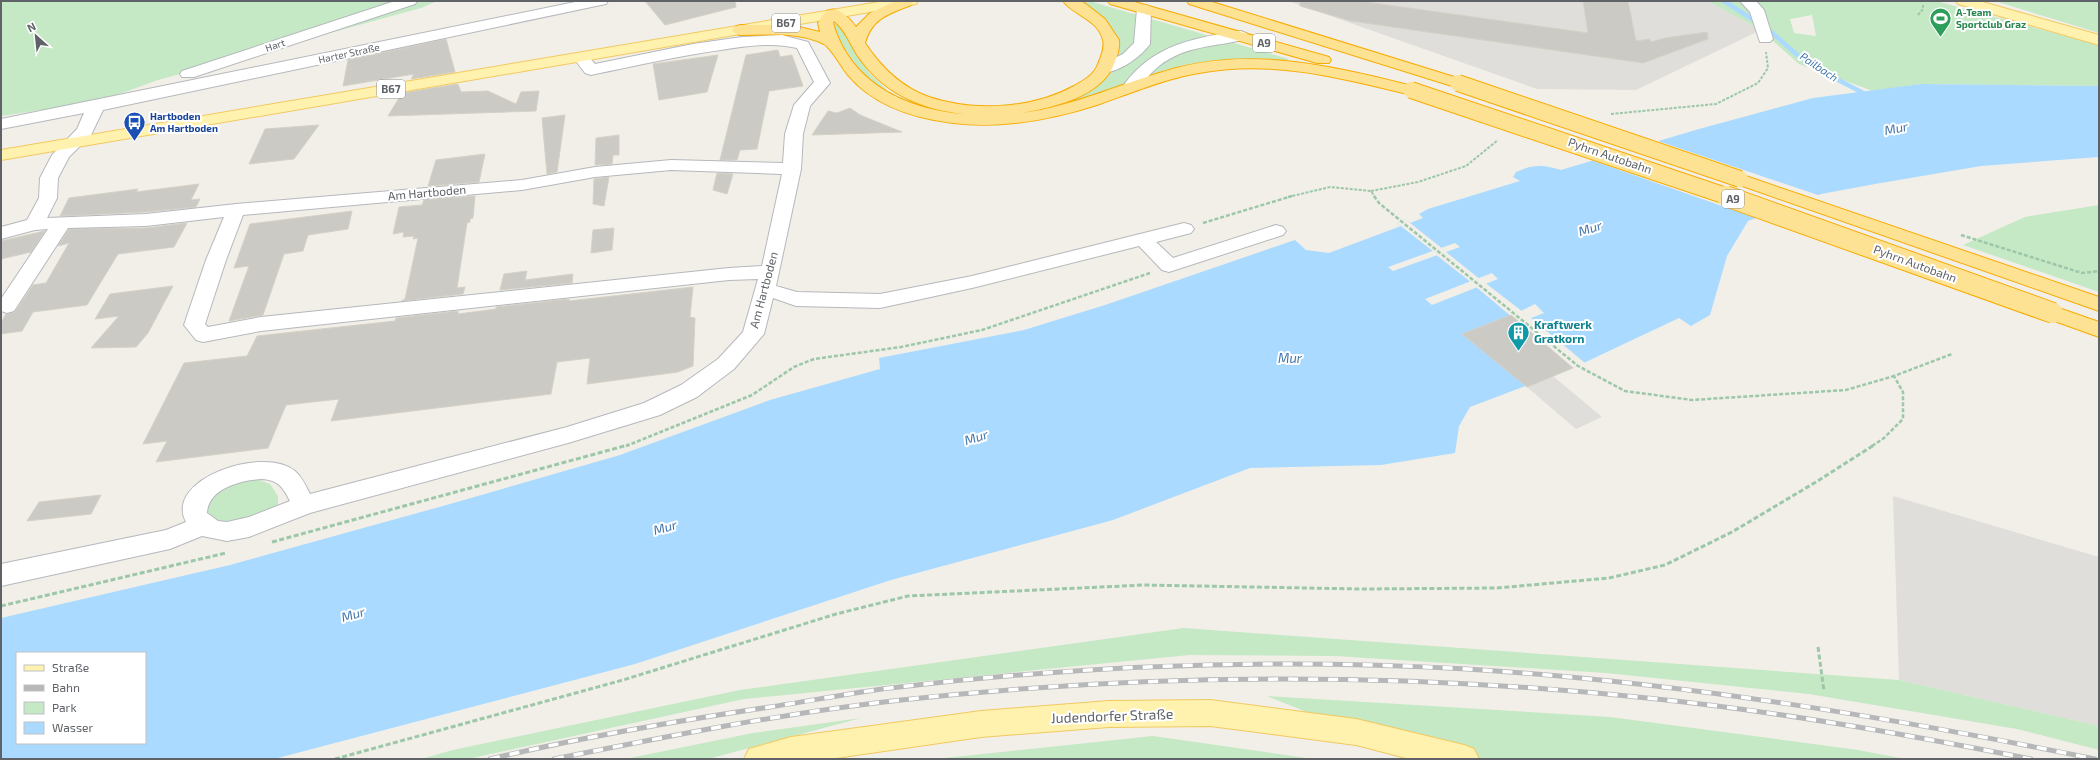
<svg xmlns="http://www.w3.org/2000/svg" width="2100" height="760" font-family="'Exo 2',sans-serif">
	<rect width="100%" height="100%" fill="#f1efe8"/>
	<g fill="#e0deda">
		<path d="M1288 1H1707L1761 30 1636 90 1537 89Z"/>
		<path d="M1553 376 1602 417 1576 429 1527 387Z"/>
		<path d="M1893 496 2099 557V726L1899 680Z"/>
	</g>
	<g fill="#c5e8c5" fill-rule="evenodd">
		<path d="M1 1H437L421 8 158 80 100 101 1 116Z"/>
		<path d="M1079 1H1089L1289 59 1285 61C1258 59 1229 58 1201 62 1146 70 1096 99 1042 110 988 122 922 119 876 86 857 71 843 46 832 25L836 23 840 26 869 73 888 91 904 99 942 110 1005 113 1095 86C1140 50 1115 26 1079 1Z"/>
		<path d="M1707 1H1737L1745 5 1759 1H1936L2099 45V86L1921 84 1873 91 1799 64 1761 30ZM1812 15 1816 36 1794 33 1790 19Z"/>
		<path d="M1995 1H2099V33Z"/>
		<path d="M2099 205V292L1963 245 2025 217Z"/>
		<path d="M256 479 270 484 278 496V504L270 513 228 523 210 518 206 506 209 498 228 483Z"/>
		<path d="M1184 628 1899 680 2099 726V750L2017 729 1809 694 1606 673 1335 656 1189 655 744 699 468 759H421L453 750 740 690Z"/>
		<path d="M1267 696 1610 717 1858 750 1905 759H1466L1356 732Z"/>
		<path d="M861 718 708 759H625L753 733Z"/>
		<path d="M1153 736 1313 759H935Z"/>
	</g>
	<path fill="#aadaff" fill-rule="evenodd" d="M1921 84 2099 86V157L1981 166 1875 184 1821 194 1748 221 1727 256 1710 315 1691 326 1679 318 1573 368 1470 407 1459 426 1455 453 1381 465 1250 468 1113 520 891 580 635 664 274 759H1V618L230 565 450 504 620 455 770 400 880 369 879 358 1024 330 1105 305 1295 240 1306 250 1329 253 1401 226 1397 223 1406 219 1410 223 1423 218 1419 214 1428 209 1520 181 1513 177 1516 172C1534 164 1542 165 1561 170L1699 129 1813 98ZM1455 243 1460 247 1393 271 1388 267ZM1492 273 1498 279 1432 305 1425 299ZM1535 304 1544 313 1531 318 1521 311ZM17 653H145V743H17Z"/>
	<g fill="#f1efe8">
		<path d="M1658 141 1821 196 1759 219 1591 160Z"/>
		<path d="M1406 219 1410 223 1443 249 1434 252 1397 223Z"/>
		<path d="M1444 250 1446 252 1481 280 1472 283 1435 254Z"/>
		<path d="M1484 282 1531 318 1585 363 1573 368 1475 286Z"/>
	</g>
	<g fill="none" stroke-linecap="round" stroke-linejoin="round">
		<path stroke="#aadaff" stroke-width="4.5" d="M1724 1 1769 30 1796 54 1821 71 1867 95"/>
	</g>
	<g fill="#cccac5" stroke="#d6d1c6">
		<path d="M645 1H735L736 7 665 25Z"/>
		<path d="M1300 1H1359L1588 33 1583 1H1628L1636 41 1650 39 1651 42 1665 38 1707 32 1708 39 1643 63 1351 21 1300 6Z"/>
		<path d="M446 39 455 72 411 79 414 74 343 86 348 60Z"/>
		<path d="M778 50 780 57 792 55 803 86 769 91 757 149 740 150 737 160H720L746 55Z"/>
		<path d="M718 55 707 92 659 100 653 64Z"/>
		<path d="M458 84 461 92 488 91 516 104 521 92 539 91 536 111 388 116 402 93Z"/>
		<path d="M850 108 860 115 902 132 812 135 828 111 837 113Z"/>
		<path d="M565 115 557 172 547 174 542 118Z"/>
		<path d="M319 125 294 159 249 164 265 129Z"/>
		<path d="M619 135V155H613L612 164 595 165 596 138Z"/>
		<path d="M485 154 479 182 428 186 436 160Z"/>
		<path d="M717 173 733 174 727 194 713 190Z"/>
		<path d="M609 177 604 206 593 204 594 179Z"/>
		<path d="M199 184 191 200 200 199 196 207 146 212 60 216 69 198 138 189 136 192Z"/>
		<path d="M475 196 473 218 470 219V222L467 223 457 288 465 287 463 294 401 301 405 299 418 238 413 239 414 236 403 237 404 232 393 234 399 207 422 205 424 200Z"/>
		<path d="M352 211 348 229 308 235 303 251 284 254 263 315 229 321 249 266 234 268 250 224Z"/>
		<path d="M187 223 174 247 118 254 87 305 33 312 22 331 1 334V323L6 314 15 312 33 285 46 283 69 243 58 246 69 229 146 228Z"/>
		<path d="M614 228 612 250 591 253 593 230Z"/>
		<path d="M45 231 31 252 1 259V241Z"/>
		<path d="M527 271 525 280 573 274 572 283 500 290 504 274Z"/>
		<path d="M173 286 148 333 136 347 91 348 119 316 95 319 110 294Z"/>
		<path d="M693 287 690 317 695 318 693 366 678 372 587 384 590 358 557 362 551 394 331 421 339 399 286 405 268 448 156 462 167 441 143 444 184 363 247 356 257 336 395 321 396 318 458 311V314L496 309V307L569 299V301Z"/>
		<path d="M1511 315 1573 368 1527 387 1462 334Z"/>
		<path d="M101 495 91 514 27 521 39 502Z"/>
	</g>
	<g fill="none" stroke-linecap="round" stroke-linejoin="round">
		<defs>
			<g id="minor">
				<path d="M395 1H417L415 4 194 77H182L180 74 182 71Z"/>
				<path d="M580 1H608L606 4 601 5 103 110 91 135 69 157 58 178 57 198 47 218 146 214 236 204 522 180 595 167 671 160 783 163 785 134 794 105 814 82 797 48C772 42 746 46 721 50 677 56 634 66 591 75L585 73 573 57 575 54C586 51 589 57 595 64L693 44 742 37 782 35 808 42 830 83 810 106 803 134 801 169 776 286 797 292 880 294 972 276 1184 223 1191 225 1194 229 1191 233 1156 242 1173 258 1276 225 1283 227 1286 231 1283 235 1169 272 1162 270 1139 246 972 288 880 308 796 306 773 298 764 334 734 369 697 397 660 415 568 443 310 513 249 537 227 541 202 536 170 549 1 586V564L166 530 186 522C163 479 264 445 295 471 302 477 306 486 310 494L567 427 644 403 681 385 718 359 743 332 758 279 729 280 261 331 203 342 196 340 184 325 206 260 224 217 146 226 68 228 14 311 7 313 1 311V299L48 229 35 230 1 239V227L27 220 39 198 40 178 52 155 77 129 84 113 1 129V119ZM671 170 782 174 762 266 729 268 261 317 208 327 205 324 226 260 243 215 522 190 595 177ZM262 479C278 480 283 487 290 501L249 517 227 522 218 521 207 513C208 488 242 480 262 479Z"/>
				<path d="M1740 1H1756L1764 10 1773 39 1770 42H1760L1750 12Z"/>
				<path d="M1144 5 1149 6 1151 9 1150 44C1141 57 1115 76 1098 72L1096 69 1098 66 1123 54 1134 43 1137 9 1139 6Z"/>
				<path d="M1241 31 1246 33 1249 36 1246 39C1216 47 1185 45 1159 66 1151 72 1145 81 1138 88H1126L1124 85C1152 45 1196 37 1241 31Z"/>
			</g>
			<g id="major">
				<path d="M885 1H918L916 4 911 5 1 160V150Z"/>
				<path d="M1956 1H1979L2099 35V45L1958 4Z"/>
				<path d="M1210 700 1356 719 1464 745 1474 749 1479 759H1410L1356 745 1210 726 1109 727 981 737 829 759H744L749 749 791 737 981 711 1109 701Z"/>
			</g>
			<g id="highway">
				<path d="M896 1 913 2 911 5C889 14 872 18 865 43 881 67 901 87 929 97 974 112 1032 109 1074 86 1084 80 1094 75 1098 64 1101 57 1105 48 1103 40 1098 19 1073 15 1063 1H1081L1087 5 1105 19 1119 40C1120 49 1117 56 1114 64 1101 97 1054 107 1022 113 1075 106 1124 82 1176 68 1257 47 1337 67 1417 87L1419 90 1417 93 1411 95C1342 78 1271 59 1199 73 1164 79 1131 93 1097 105 1050 120 1002 129 953 123 913 118 874 106 848 75 842 68 831 48 824 44 798 31 768 35 740 35L735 33 732 30 735 27 740 25H791L820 32 818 23C820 19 824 13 827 11 838 5 851 20 856 27L870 13ZM834 21C846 30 851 47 860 59 887 97 927 111 972 115 911 111 852 87 833 23Z"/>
				<path d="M1108 1H1131L1329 57 1331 60 1329 63H1317L1110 4Z"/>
				<path d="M1187 1H1209L1464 80 1466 83 1464 86H1452L1189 4Z"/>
				<path d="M1740 174 2099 297V311L1734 183 1731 179 1734 175Z"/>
				<path d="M2053 306 2099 322V337L2046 318 2043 313 2046 308Z"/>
			</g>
		</defs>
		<use href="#minor" stroke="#b5b8bc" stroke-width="2"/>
		<use href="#major" stroke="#f2c960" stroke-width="2"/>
		<use href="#highway" stroke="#f9ab00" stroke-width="2"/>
		<g stroke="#9cc7a9" stroke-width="2" stroke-dasharray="3 1.5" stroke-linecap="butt">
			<path d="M2097 1H2099"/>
			<path d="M1918 15 1923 9V5"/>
			<path d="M1611 114 1716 104 1758 83 1768 68 1766 52"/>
			<path d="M1371 191 1418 182 1466 166 1498 140"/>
			<path d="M1288 197 1330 187 1371 191 1375 197"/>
		</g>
		<g stroke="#9cc7a9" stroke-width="2.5" stroke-dasharray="4 2" stroke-linecap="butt">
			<path d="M1374 196 1379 203 1578 366 1625 391 1692 400 1846 390 1894 376"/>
			<path d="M1203 223 1292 196"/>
			<path d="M1961 235 2082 273 2099 271"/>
			<path d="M626 446 752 395 794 367 814 359 901 347 982 330 1150 273"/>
			<path d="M1872 446 1884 438 1903 419V392L1894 376 1952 354"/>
		</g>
		<g stroke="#9cc7a9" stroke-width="3" stroke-dasharray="5 2.5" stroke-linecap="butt">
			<path d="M272 542 628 445"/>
			<path d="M1 606 226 553"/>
			<path d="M1818 647 1824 691"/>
			<path d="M335 759 623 680 836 614 908 596 1144 585 1361 589 1497 588 1609 578 1665 565 1732 532 1816 482 1874 445"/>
		</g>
		<use href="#minor" fill="#fff" fill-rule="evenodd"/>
		<use href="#major" fill="#fff2af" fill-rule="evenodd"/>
		<use href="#highway" fill="#fde293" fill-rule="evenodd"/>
		<defs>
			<g id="rail">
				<path d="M490 759C583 737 676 721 770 707 810 701 850 693 890 688 1082 665 1275 658 1467 669 1679 682 1888 717 2095 759"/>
				<path d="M554 759C669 736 784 713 901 700 1148 673 1399 672 1647 698 1776 711 1904 734 2031 759"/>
			</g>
		</defs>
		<use href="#rail" stroke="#b6b7b8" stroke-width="5"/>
		<use href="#rail" stroke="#fff" stroke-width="3.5" stroke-dasharray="10" stroke-linecap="butt"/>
		<defs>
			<g id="highway-bridge-far1">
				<path d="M1458 83 1740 179"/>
				<path d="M1411 90 1729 197"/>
			</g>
			<path id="highway-bridge" d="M1726 196 2053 313"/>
		</defs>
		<use href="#highway-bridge-far1" stroke="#f9ab00" stroke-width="18" stroke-linecap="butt"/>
		<use href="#highway-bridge" stroke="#f9ab00" stroke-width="22" stroke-linecap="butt"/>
		<use href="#highway-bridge-far1" stroke="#fde293" stroke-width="16"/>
		<use href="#highway-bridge" stroke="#fde293" stroke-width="20"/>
	</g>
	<defs>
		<symbol id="stadium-pin" viewBox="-11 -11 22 30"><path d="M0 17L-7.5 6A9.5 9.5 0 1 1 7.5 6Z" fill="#2e9e5b" stroke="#fff"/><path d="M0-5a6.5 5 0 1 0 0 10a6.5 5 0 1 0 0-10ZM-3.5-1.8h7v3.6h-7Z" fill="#fff"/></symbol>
		<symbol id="bus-pin" viewBox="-11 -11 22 30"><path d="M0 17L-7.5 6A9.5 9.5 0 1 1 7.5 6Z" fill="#1a4fb4" stroke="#fff"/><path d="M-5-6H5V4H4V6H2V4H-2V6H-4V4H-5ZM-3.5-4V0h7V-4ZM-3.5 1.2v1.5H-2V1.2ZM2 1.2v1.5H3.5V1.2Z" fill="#fff"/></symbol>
		<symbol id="building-pin" viewBox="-11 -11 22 30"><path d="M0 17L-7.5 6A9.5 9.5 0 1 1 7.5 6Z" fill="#0f9aa8" stroke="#fff"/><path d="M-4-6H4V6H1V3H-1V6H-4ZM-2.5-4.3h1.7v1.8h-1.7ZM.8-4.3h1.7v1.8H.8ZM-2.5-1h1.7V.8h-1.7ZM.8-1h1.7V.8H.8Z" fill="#fff"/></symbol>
	</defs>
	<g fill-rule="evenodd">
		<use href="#stadium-pin" x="1928" y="6" width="25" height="34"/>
		<use href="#bus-pin" x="122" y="110" width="25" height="34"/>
		<use href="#building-pin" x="1506" y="320" width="25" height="34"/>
	</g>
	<g text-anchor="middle" stroke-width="4" stroke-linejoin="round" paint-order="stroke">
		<g font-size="10" font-weight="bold" fill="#27864d" stroke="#fff" text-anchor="start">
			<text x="1956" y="16">A-Team<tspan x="1956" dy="12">Sportclub Graz</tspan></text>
		</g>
		<g font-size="10" fill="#5f6368" stroke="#fff">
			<text transform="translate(275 45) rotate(-19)" y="4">Hart</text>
			<text transform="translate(349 53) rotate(-12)" y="4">Harter Straße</text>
		</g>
		<g font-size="10" font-weight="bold" fill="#164399" stroke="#fff" text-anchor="start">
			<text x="150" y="120">Hartboden<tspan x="150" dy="12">Am Hartboden</tspan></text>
		</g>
		<g fill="#fff" stroke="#8f9295" stroke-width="1">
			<rect x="772" y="14" width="28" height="18" rx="3"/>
			<rect x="1253" y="34" width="22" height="18" rx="3"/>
			<rect x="377" y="80" width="28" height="18" rx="3"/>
			<rect x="1722" y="190" width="22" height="18" rx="3"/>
		</g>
		<g font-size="11" font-weight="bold" fill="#5f6368">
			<text x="786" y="27">B67</text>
			<text x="1264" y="47">A9</text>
			<text x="391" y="93">B67</text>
			<text x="1733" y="203">A9</text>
		</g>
		<g font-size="11" font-style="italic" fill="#4174aa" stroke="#fff">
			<text transform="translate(1819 67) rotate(34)" y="4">Pailbach</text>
		</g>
		<g font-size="12" fill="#5f6368" stroke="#fff">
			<text transform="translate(1610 156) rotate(19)" y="4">Pyhrn Autobahn</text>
			<text transform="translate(427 193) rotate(-5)" y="4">Am Hartboden</text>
			<text transform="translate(1915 264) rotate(20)" y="4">Pyhrn Autobahn</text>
			<text transform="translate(764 290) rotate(-75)" y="4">Am Hartboden</text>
		</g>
		<g font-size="12" font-weight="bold" fill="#0d838f" stroke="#fff" text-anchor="start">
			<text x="1534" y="329">Kraftwerk<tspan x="1534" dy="14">Gratkorn</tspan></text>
		</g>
		<g font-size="13" font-style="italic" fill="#4174aa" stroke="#fff">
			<text transform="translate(1896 128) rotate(-11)" y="5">Mur</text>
			<text transform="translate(1590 228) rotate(-17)" y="5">Mur</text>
			<text x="1290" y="363">Mur</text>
			<text transform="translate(976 437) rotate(-17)" y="5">Mur</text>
			<text transform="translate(665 527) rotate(-15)" y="5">Mur</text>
			<text transform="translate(353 614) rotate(-15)" y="5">Mur</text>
		</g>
		<g font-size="14" fill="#5f6368" stroke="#fff">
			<text transform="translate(1112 716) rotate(-2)" y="5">Judendorfer Straße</text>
		</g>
	</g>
	<rect width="2100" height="760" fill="none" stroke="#5f6368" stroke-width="4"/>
	<rect x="16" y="652" width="130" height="92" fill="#ffffff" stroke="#bfc1c3"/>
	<rect x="24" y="665" width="20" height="6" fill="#fff2af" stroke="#bfc1c3"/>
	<text x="52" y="672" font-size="12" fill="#5f6368">Straße</text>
	<rect x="24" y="685" width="20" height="6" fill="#b6b7b8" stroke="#bfc1c3"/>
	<text x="52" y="692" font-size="12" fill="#5f6368">Bahn</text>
	<rect x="24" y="702" width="20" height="12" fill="#c5e8c5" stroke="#bfc1c3"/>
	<text x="52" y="712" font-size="12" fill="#5f6368">Park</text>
	<rect x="24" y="722" width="20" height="12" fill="#aadaff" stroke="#bfc1c3"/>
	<text x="52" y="732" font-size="12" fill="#5f6368">Wasser</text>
	<g transform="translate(36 36) rotate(333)" stroke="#ffffff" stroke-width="3" paint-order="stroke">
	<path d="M0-3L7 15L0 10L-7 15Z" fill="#5f6368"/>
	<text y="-6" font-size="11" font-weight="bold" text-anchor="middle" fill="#5f6368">N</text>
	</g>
</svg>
